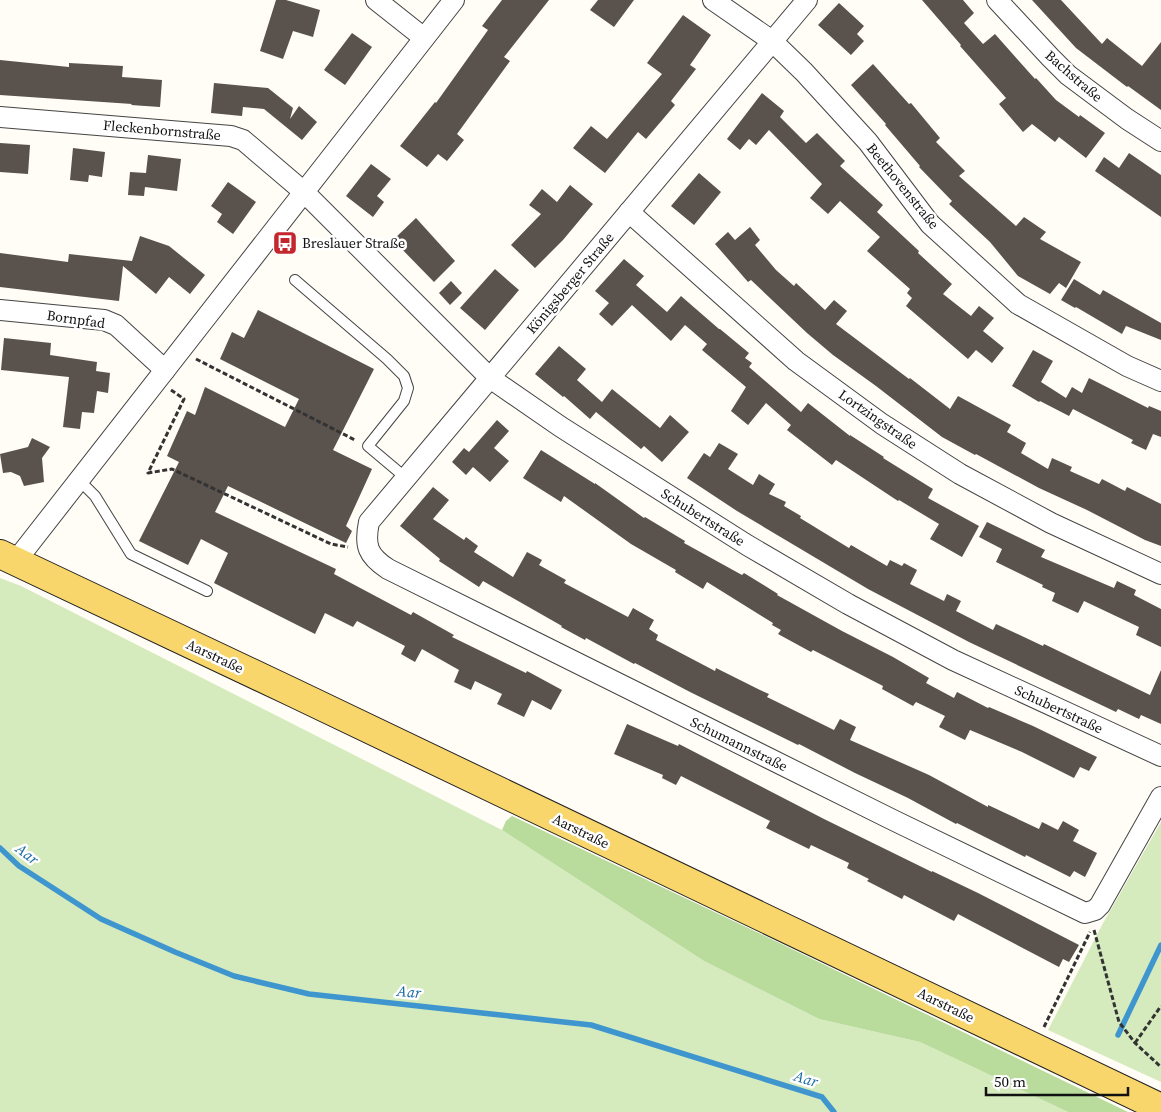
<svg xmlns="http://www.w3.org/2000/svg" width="1161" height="1112" font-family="'Source Serif 4',serif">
	<rect width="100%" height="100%" fill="#fffdf5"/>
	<g fill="#d5ebbd">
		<path d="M0 578 21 586 502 830 704 961 819 1019 920 1042 1068 1112H0Z"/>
		<path d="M1161 822V1082L1048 1030 1102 925Z"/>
	</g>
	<path fill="#b9dc9c" d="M512 816 765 936 1128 1112H1068L920 1042 819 1019 704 961 502 830 506 821Z"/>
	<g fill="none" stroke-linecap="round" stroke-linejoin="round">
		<g stroke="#3f96cf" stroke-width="5.5">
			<path d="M0 848 19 866 101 919 175 952 234 976 309 994 591 1025 822 1097 834 1112"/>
			<path d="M1118 1035 1161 945"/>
		</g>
	</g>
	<g fill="#5a524d">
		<path d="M276 0H286L320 10 313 37 293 31 283 59 260 51Z"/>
		<path d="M502 0H549L504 57 510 61 457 134 464 140 447 161 438 154 427 167 400 146 435 102 436 103 488 30 482 26Z"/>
		<path d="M598 0H634L614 27 590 10Z"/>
		<path d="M922 0H963L974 13 964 23 983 44 995 34 1035 79 1036 78 1056 100 1079 117 1080 115 1105 133 1086 158 1059 137 1055 142 1032 124 1023 132 999 104 1006 98 960 46 961 45Z"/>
		<path d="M1032 0H1061L1102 44 1107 38 1142 66 1161 42V110L1128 86 1127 87 1076 48Z"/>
		<path d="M839 3 864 26 857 34 864 41 851 55 818 25Z"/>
		<path d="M683 15 711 35 690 65 696 69 671 101 675 105 646 139 638 132 605 173 573 148 591 126 607 139 662 74 647 63Z"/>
		<path d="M352 33 372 47 345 85 324 70Z"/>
		<path d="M0 60 69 67V63L123 66 122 77 162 80 160 107 131 105 132 104 0 95Z"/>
		<path d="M873 64 909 104 911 103 940 138 936 142 965 171 959 176 1016 226 1024 217 1046 232 1040 239 1081 262 1066 288 1059 283 1050 294 1018 276 990 242 949 204 952 201 919 167 920 166 885 125 886 124 851 85Z"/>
		<path d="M214 83 268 88 293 108 290 119 299 106 317 122 302 140 264 109 243 107 242 116 211 113Z"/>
		<path d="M762 93 784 111 780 117 806 143 817 133 845 161 840 166 883 205 877 212 919 251 918 253 952 284 943 294 971 316 979 306 994 318 983 331 1004 348 992 363 976 350 968 359 906 306 912 298 907 293 910 289 867 251 880 237 840 201 828 214 810 198 822 184 769 130 756 145 749 139 740 150 727 139Z"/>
		<path d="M0 143 30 145 28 174 0 172Z"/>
		<path d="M73 148 105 152 102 177 89 175 88 182 70 180Z"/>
		<path d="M1129 153 1161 175V217L1095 171 1104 157 1119 168Z"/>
		<path d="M148 155 181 159 177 191 145 187 144 196 128 195 130 172 146 173Z"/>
		<path d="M371 164 391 179 377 196 384 202 373 217 346 196Z"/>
		<path d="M699 173 721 192 694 225 671 206Z"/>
		<path d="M228 182 256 202 233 234 217 222 222 214 211 206Z"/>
		<path d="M570 185 593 204 563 240 535 268 511 245 541 214 529 205 542 189 557 202Z"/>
		<path d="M416 218 455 261 434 282 393 240Z"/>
		<path d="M750 227 760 240 755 245 776 270 794 286 796 283 825 310 834 300 847 311 836 324 909 379 910 378 950 409 958 396 1011 425 1007 432 1026 443 1021 453 1048 469 1052 458 1072 467 1070 471 1099 484 1102 479 1125 491 1127 487 1161 504V546L1145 540 1087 510 1039 488 976 454 975 455 942 437 876 386 833 355 807 333 751 280 748 282 715 244 728 232 735 240Z"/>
		<path d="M140 236 169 246 205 275 190 294 169 277 156 294 123 266 119 301 0 287V253L68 262 69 254 132 261Z"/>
		<path d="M624 259 644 276 636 285 667 312 681 296 719 329H720L749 353 745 358 752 363 749 367 801 412 808 403 850 436V435L884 457 883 458 933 489 928 498 979 526 962 557 930 539 939 524 899 500 898 501 836 460 832 465 787 430 791 425 766 403 748 425 731 411 746 387 702 350 707 344 685 325 671 341 632 305 612 326 599 314 609 303 595 291Z"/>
		<path d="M495 269 519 290 485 330 460 308Z"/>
		<path d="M1074 279 1100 295 1103 290 1161 323V340L1126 326 1122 334 1076 307 1075 308 1061 300Z"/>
		<path d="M451 281 462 293 450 305 439 293Z"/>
		<path d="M258 310 374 369 333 450 372 469 346 526 352 531 346 543 228 486 215 512 336 569 334 574 411 615 413 612 454 635 452 637 526 673 527 671 562 690 551 710 532 700 524 717 497 704 502 694 475 681 471 690 454 682 459 670 422 649 415 662 401 654 405 646 357 621 353 627 325 613 315 634 214 583 228 553 201 539 188 565 139 541 179 462 167 456 187 411 195 415 205 387 285 427 299 399 220 359 232 332 244 338Z"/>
		<path d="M4 338 51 343 50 355 97 362 96 371 110 373 108 393 97 391 94 413 82 412 80 429 63 427 69 377 1 370Z"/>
		<path d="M559 346 586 369 577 380 602 402 612 389 660 428 670 415 689 432 662 462 644 446 641 449 596 412 590 419 564 396 563 397 535 374Z"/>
		<path d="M1033 350 1053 361 1041 382 1066 398 1072 387 1082 393 1089 378 1148 408 1149 406 1161 411V437L1153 434 1146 450 1131 443 1133 440 1073 409 1069 416 1040 401 1039 402 1012 386Z"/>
		<path d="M497 420 509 431 494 448 509 461 490 482 473 467 466 475 452 462 464 448 469 452Z"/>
		<path d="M32 438 50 447 42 458 44 482 24 486 20 476 11 472 3 473 0 454 28 447Z"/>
		<path d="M719 443 738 454 728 469 753 485 759 474 775 484 769 494 786 502 784 506 801 516 800 518 849 548 851 545 887 566 890 560 902 566 904 563 917 570 910 584 944 601 947 594 961 601 956 611 993 630 996 624 1043 646 1044 644 1150 695 1161 670V724L1141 715 1139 719 1118 709 1116 712 969 642 868 589 737 511 687 478 704 453 710 457Z"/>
		<path d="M541 450 595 484V483L644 518 645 517 685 541 684 543 742 575 744 573 778 594 777 595 842 631 893 657 929 678 926 683 954 698 957 692 988 708 989 707 1033 726 1097 757 1089 771 1080 767 1074 778 1022 752 970 730 965 740 939 727 945 716 916 702 913 706 882 689 883 686 813 650 811 652 778 634 781 630 772 625 773 623 707 582 703 589 675 572 676 570 631 544 564 496 561 502 523 478Z"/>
		<path d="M433 487 449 500 433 519 464 540 466 537 478 546 474 552 513 577 527 552 542 560 539 565 566 580 564 583 628 617 633 608 654 620 649 629 658 635 656 640 715 671 716 668 760 690 769 694 767 697 834 730 840 719 856 727 850 740 929 775 988 807V805L1039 829 1042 822 1058 830 1063 821 1079 830 1073 841 1097 853 1085 877 1074 871 1070 877 1026 855 1025 857 957 823 956 824 908 798 855 773 799 744 798 745 690 692 635 663 634 664 586 638 585 640 561 627 562 626 483 581 479 587 439 561 440 559 400 526Z"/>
		<path d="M987 522 1045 550 1041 557 1114 588 1117 581 1136 590 1134 595 1161 609V647L1136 635 1139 627 1084 601 1078 613 1052 601 1055 593 1042 587 1043 585 996 562 1002 549 979 537Z"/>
		<path d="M627 724 678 746 679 744 824 819 932 872V871L978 893 1079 945 1069 962 1063 959 1059 967 958 914 954 921 904 895 902 899 867 881 869 879 847 868 849 863 811 845 809 849 766 828 770 821 681 776 676 785 662 778 663 775 614 754Z"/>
	</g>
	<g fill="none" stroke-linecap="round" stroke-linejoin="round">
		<defs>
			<g id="lane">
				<path d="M295 280 387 359 404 376 408 388 404 401 368 446 406 478"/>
				<path d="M79 480 95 496 131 554 207 591"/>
			</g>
			<g id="street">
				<path d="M376 0 424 38"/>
				<path d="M713 0 772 41 804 72 868 142 930 224 1018 304 1127 366 1161 381"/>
				<path d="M807 0 369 522C364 546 368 556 388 569L893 820 1085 913 1095 910 1100 905 1161 797"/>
				<path d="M997 0 1050 57 1068 75 1127 119 1161 141"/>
				<path d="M0 117 231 136 243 140 304 192 490 378 561 427 747 545 848 604 953 660 1161 756"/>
				<path d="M629 212 796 361 882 424 960 474 1051 523 1161 574"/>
				<path d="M0 310 104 320 116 325 165 370"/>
				<path d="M15 562 454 0"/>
			</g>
			<path id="primary" d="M0 554 294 693 1161 1108"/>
		</defs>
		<use href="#lane" stroke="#444" stroke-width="12"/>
		<use href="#street" stroke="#444" stroke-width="22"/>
		<use href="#primary" stroke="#222" stroke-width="30"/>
		<g stroke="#333" stroke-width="3" stroke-dasharray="5 2.5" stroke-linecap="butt">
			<path d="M196 359 355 440"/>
			<path d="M171 390 184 399 148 473 172 469 331 544 348 547"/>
			<path d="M1094 930 1119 1022 1135 1043 1161 1067"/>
			<path d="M1044 1027 1090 932"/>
			<path d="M1135 1043 1161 1006"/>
		</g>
		<use href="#lane" stroke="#fff" stroke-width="10"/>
		<use href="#street" stroke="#fff" stroke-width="20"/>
		<use href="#primary" stroke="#f9d66b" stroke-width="28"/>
	</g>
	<defs>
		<symbol id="bus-square" viewBox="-11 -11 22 22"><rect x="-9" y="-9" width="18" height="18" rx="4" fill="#c4262e" stroke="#fff"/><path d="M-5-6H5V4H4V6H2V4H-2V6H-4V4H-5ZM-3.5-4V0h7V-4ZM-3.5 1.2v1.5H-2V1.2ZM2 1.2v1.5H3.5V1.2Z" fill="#fff"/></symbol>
	</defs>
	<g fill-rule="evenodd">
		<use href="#bus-square" x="271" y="229" width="28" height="28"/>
	</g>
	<g text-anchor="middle" stroke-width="5" stroke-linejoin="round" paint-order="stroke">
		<g font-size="14" fill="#111" stroke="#fff">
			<text transform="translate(1074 76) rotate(41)" y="5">Bachstraße</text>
			<text transform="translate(162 130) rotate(5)" y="5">Fleckenbornstraße</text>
			<text transform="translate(903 186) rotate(51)" y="5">Beethovenstraße</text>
			<text transform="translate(570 283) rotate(-50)" y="5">Königsberger Straße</text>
			<text transform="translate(76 319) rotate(8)" y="5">Bornpfad</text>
			<text transform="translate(878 419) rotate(35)" y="5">Lortzingstraße</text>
			<text transform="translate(703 517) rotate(32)" y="5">Schubertstraße</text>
			<text transform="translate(215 656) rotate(25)" y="5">Aarstraße</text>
			<text transform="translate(1059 709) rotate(25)" y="5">Schubertstraße</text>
			<text transform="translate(739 744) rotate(26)" y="5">Schumannstraße</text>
			<text transform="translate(581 831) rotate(26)" y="5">Aarstraße</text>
			<text transform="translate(946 1005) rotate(26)" y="5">Aarstraße</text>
		</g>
		<g font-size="14" fill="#111" stroke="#fff" text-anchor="start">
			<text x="302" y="248">Breslauer Straße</text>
		</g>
		<g font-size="15" font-style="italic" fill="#1768a6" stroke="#fff">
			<text transform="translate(27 854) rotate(38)" y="5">Aar</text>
			<text transform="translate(409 992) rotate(6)" y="5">Aar</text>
			<text transform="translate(806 1079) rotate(17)" y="5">Aar</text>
		</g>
	</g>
	<path d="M986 1087v8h142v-8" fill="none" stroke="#111111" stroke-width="2.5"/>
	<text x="994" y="1087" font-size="15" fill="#111111" stroke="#ffffff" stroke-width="4" paint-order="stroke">50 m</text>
</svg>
